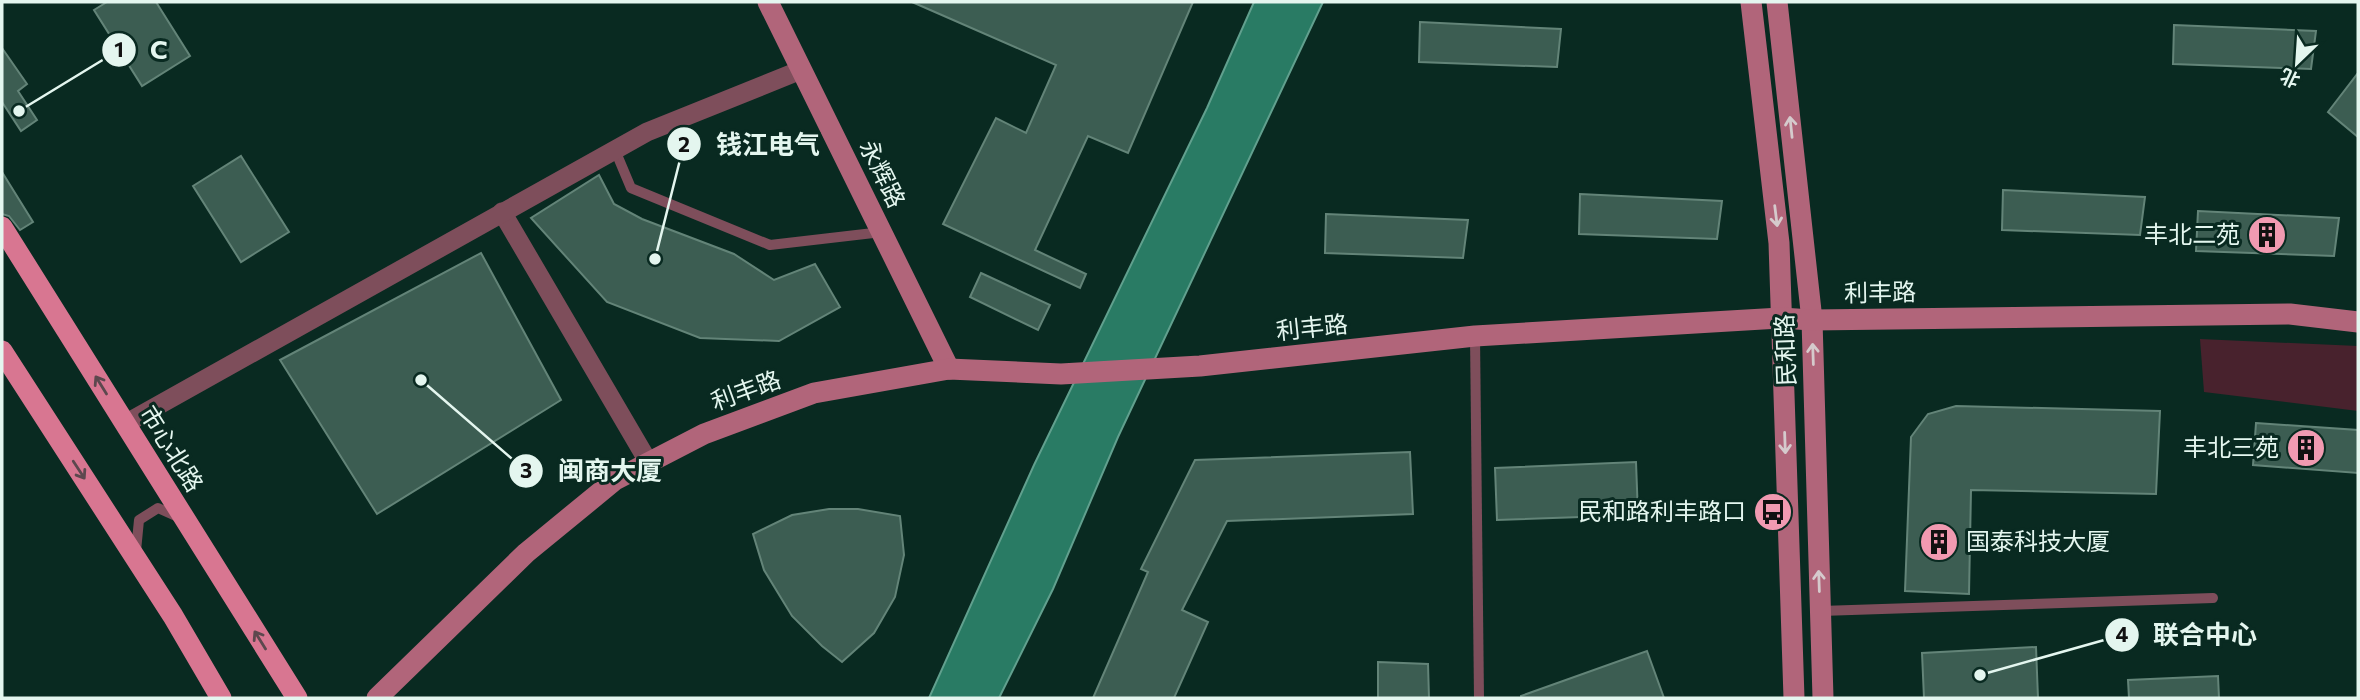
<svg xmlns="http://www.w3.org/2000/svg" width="2360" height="700" font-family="Commissioner,'Noto Sans SC',sans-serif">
	<rect width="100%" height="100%" fill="#092a21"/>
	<path fill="#48222d" d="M2200 339 2358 346V411L2204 392Z"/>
	<path fill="#297b64" stroke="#61a08e" stroke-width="2" d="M1254 2H1323L1118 437 1053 589 999 698H929L1034 465 1207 108Z"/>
	<g fill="#3c5d52" stroke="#638478" stroke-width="2">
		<path d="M107 2H156L190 56 142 86 94 10Z"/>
		<path d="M912 2H1193L1128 153 1088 136 1035 250 1086 274 1080 288 943 224 996 118 1026 133 1056 65Z"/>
		<path d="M1420 22 1561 29 1557 67 1419 62Z"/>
		<path d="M2174 25 2316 31 2311 69 2173 64Z"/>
		<path d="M2 48 27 84 18 91 37 120 21 131 2 102Z"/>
		<path d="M2358 73V137L2328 112Z"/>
		<path d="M241 156 289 232 241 262 193 186Z"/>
		<path d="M2 172 33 222 20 230 9 216 2 214Z"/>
		<path d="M599 175 614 204 642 219 734 254 774 280 815 264 840 307 779 341 700 338 607 302 531 218Z"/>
		<path d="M2003 190 2145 197 2140 235 2002 230Z"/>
		<path d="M1580 194 1722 201 1717 239 1579 234Z"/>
		<path d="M2198 211 2339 218 2334 256 2196 251Z"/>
		<path d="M1326 214 1468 220 1463 258 1325 253Z"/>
		<path d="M481 253 561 400 377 514 280 360Z"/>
		<path d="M981 273 1050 305 1038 330 970 297Z"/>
		<path d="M1956 406 2160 411 2156 494 1971 490 1969 594 1905 591 1911 437 1928 414Z"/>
		<path d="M2256 423 2358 430V473L2253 465Z"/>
		<path d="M1410 452 1413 514 1227 521 1182 610 1208 622 1174 698H1093L1148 572 1141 569 1195 460Z"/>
		<path d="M1636 462 1638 515 1497 520 1495 468Z"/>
		<path d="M829 509H858L900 516 904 555 895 597 874 633 842 662 822 646 792 616 764 570 753 534 792 515Z"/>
		<path d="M2036 647 2038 698H1924L1922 653Z"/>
		<path d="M1647 651 1664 698H1521V696Z"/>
		<path d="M1378 662 1428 664 1429 698H1378Z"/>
		<path d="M2218 676 2219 698H2129L2128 680Z"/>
	</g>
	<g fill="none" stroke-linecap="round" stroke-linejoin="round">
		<g stroke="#7e4e5b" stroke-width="10">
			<path d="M615 150 631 188 770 245 882 232"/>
			<path d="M1475 336 1479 698"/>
			<path d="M136 551 139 520 158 508 178 517"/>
			<path d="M1821 611 2213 598"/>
		</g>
		<g stroke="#7e4e5b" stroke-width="19">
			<path d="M502 212 649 463"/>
			<path d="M125 424 647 132 801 70"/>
		</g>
		<g stroke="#b1657a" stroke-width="21">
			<path d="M768 2 949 369"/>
			<path d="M1751 2 1779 243 1794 698"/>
			<path d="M1777 2 1812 320 1823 698"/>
			<path d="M377 698 526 553 615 480 704 434 814 393 949 369 1061 374 1200 366 1475 336 1781 318 1812 320 2290 314 2358 322"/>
		</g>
		<g stroke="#d87691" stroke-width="21">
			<path d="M2 227 297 698"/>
			<path d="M2 351 173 616 221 698"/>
		</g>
	</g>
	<defs><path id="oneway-shaft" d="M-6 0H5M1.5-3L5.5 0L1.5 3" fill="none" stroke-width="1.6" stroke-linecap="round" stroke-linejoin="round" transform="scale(1.75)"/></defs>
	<g stroke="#d5cacc">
		<use href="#oneway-shaft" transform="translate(1791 127) rotate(-96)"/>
		<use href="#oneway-shaft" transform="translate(1776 216) rotate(83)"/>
		<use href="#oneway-shaft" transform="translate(1813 354) rotate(-92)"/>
		<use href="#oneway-shaft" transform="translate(1785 443) rotate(88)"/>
		<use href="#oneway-shaft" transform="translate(1819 581) rotate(-92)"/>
	</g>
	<g stroke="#5c484e">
		<use href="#oneway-shaft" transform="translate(101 385) rotate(-122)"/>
		<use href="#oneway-shaft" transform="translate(79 470) rotate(57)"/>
		<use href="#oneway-shaft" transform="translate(260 640) rotate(-122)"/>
	</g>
	<defs>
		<symbol id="building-disc" viewBox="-11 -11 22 22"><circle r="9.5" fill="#f19ab1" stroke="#092a21"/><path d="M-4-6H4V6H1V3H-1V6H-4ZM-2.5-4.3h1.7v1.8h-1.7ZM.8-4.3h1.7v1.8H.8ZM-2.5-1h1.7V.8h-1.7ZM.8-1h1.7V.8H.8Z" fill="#111"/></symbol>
		<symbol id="bus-disc" viewBox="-11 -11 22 22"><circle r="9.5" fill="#f19ab1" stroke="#092a21"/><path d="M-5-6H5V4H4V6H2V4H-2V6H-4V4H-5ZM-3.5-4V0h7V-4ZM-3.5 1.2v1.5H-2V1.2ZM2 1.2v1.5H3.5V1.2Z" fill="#111"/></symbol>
	</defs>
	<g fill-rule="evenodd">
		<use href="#building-disc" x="2245" y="213" width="44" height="44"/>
		<use href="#building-disc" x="2284" y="426" width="44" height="44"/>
		<use href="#bus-disc" x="1751" y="490" width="44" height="44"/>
		<use href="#building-disc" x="1917" y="520" width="44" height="44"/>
	</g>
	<g text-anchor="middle" stroke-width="6" stroke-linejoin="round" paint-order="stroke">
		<g font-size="24" fill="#e4f6ef" stroke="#092a21">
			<text transform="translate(882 174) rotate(64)" y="8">永辉路</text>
			<text transform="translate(1880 293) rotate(-1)" y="8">利丰路</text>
			<text transform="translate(1312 328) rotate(-6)" y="8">利丰路</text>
			<text transform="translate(1786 350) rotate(-92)" y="8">民和路</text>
			<text transform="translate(746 391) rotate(-20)" y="8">利丰路</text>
			<text transform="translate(171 449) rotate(58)" y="8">市心北路</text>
		</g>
		<g font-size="24" fill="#e4f6ef" stroke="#092a21" text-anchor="end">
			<text x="2240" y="243">丰北二苑</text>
			<text x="2279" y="456">丰北三苑</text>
			<text x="1746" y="520">民和路利丰路口</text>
			<text x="1966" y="550" text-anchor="start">国泰科技大厦</text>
		</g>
	</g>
	<path fill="none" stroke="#e4f6ef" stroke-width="2.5" d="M19 111L119 50M655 259L684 144M421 380L526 471M1980 675L2122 635"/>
	<g fill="#e4f6ef" stroke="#092a21" stroke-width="2.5">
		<circle cx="19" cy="111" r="7"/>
		<circle cx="655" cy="259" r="7"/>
		<circle cx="421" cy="380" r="7"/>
		<circle cx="1980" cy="675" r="7"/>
		<circle cx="119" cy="50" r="18"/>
		<circle cx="684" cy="144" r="18"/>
		<circle cx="526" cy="471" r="18"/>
		<circle cx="2122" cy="635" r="18"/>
	</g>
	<g font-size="21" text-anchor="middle" font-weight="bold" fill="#111">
		<text x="119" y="57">1</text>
		<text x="684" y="152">2</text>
		<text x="526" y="478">3</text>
		<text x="2122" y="642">4</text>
	</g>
	<g font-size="26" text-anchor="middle" font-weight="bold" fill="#e4f6ef" stroke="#092a21" stroke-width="6" stroke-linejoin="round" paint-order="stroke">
		<text x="159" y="59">C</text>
		<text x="768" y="154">钱江电气</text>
		<text x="610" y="480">闽商大厦</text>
		<text x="2205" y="644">联合中心</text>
	</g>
	<rect width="2360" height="700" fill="none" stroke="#e4f6ef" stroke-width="7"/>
	<g transform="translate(2297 63) rotate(205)" stroke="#092a21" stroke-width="5" paint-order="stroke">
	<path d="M0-5L12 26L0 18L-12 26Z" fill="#e4f6ef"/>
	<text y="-10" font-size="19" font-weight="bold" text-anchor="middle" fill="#e4f6ef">北</text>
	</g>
</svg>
